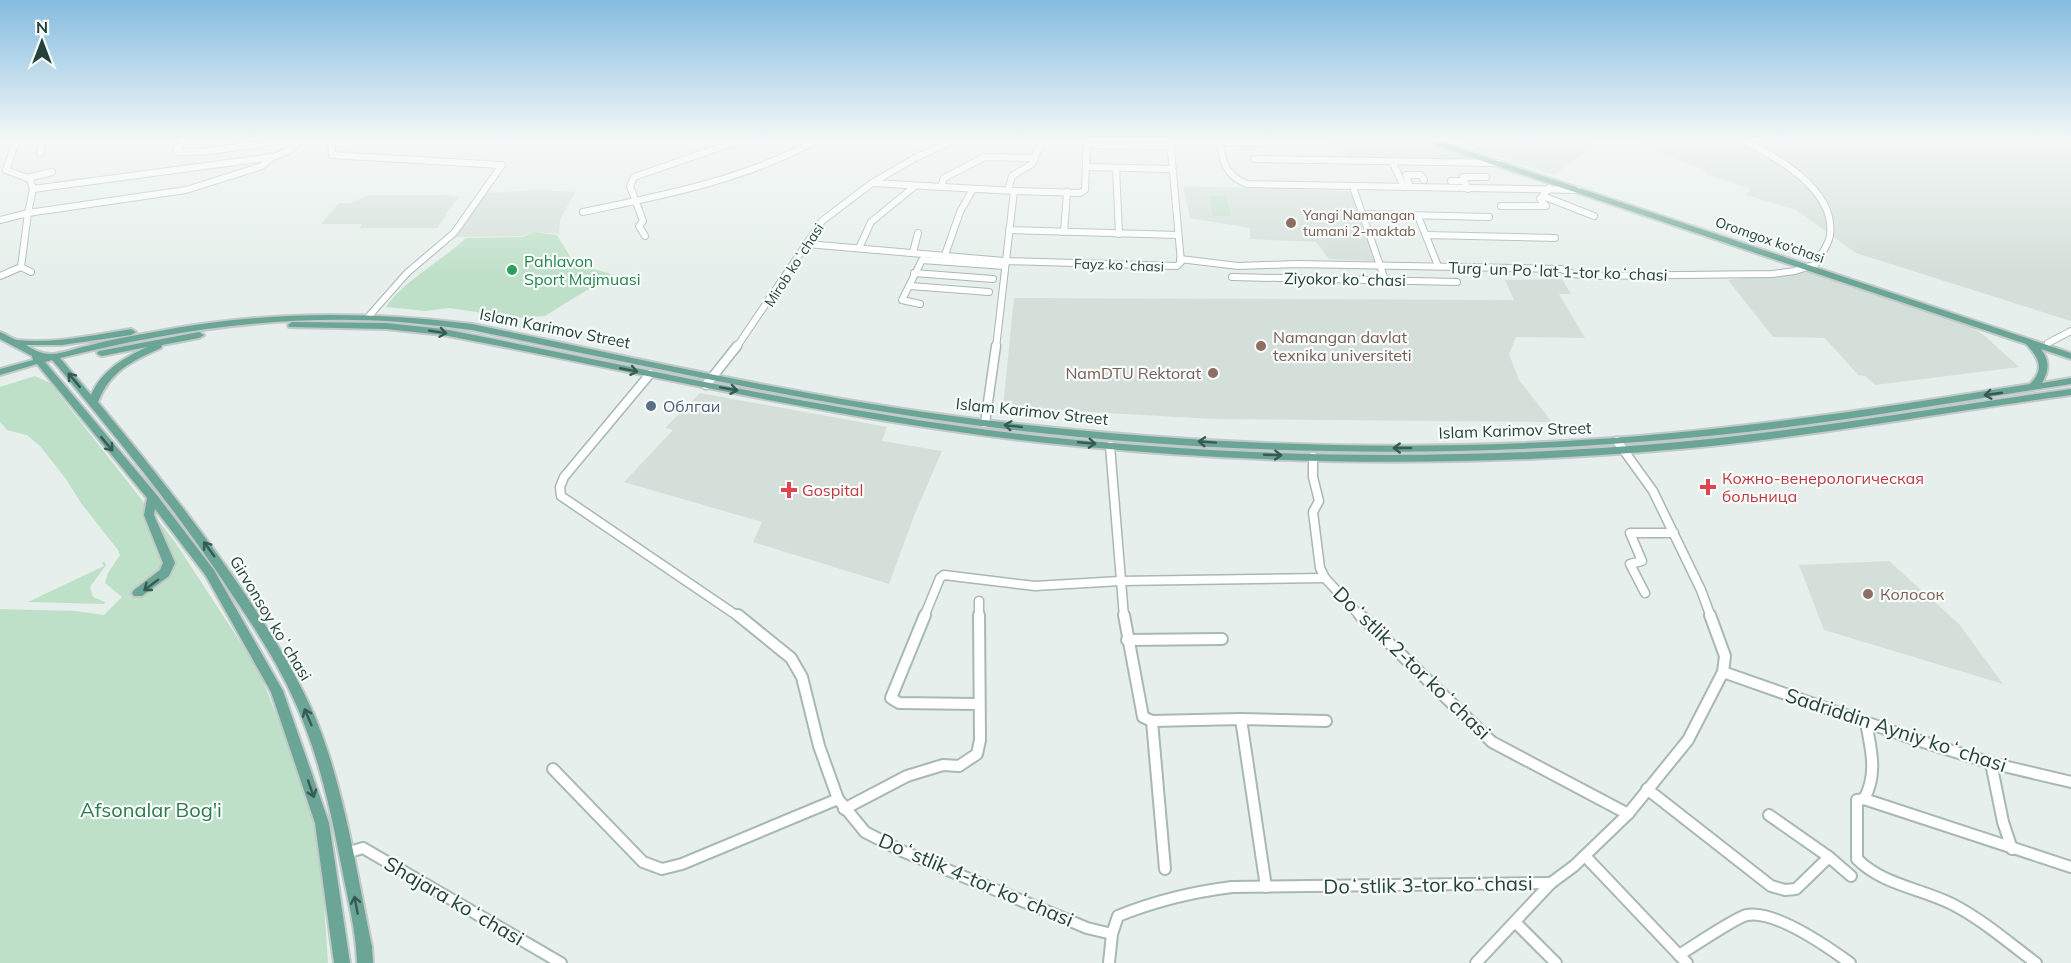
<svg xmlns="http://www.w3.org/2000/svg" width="2071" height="963" font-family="Mulish,sans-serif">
	<rect width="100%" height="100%" fill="#e6efeb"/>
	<g fill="#d4dfda">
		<path d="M1321 139H1416L1419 142 1435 148 1441 147 1470 158 1471 160 1349 158 1344 146 1324 145Z"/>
		<path d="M1444 139H1597L1580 156 1554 175Z"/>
		<path d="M1624 139H2071V321L1856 253 1796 210 1746 195 1750 189 1707 175V171Z"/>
		<path d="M1183 186 1348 191 1352 193 1374 261 1329 259 1316 242 1250 239V228L1190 218Z"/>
		<path d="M539 190 575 192 560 220 559 234 536 232 521 236 455 237 481 197 488 193Z"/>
		<path d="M369 195H443L459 197 445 214H447L437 228H359L362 224H321L339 203H351Z"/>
		<path d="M1807 271 1967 324 1985 336 2019 367 1875 385 1865 376 1858 375 1825 338 1773 337 1728 280Z"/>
		<path d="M1562 279 1571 294H1559L1585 338 1516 337 1509 354 1519 380 1552 422 1213 419 1003 407 1014 298 1514 300 1505 280Z"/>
		<path d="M700 393 887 427 882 441 942 451 914 516 889 584 753 542 762 522 624 482 673 430 665 428Z"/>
		<path d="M1889 561 1959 624 2003 684 1824 630 1799 565Z"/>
	</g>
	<g fill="#bfe0c8">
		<path d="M1209 196H1226L1231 216H1213Z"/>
		<path d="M535 232 557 235 574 263 621 277 610 284 587 290 545 316 517 318 449 308 426 311 386 307C402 282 443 260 466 238L522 237Z"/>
		<path d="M35 376 50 383 175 542 258 669 318 819 328 963H0V609L76 611 104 615 122 597 105 583 108 573 120 555 118 550 81 503 66 479 40 446 27 435 7 430 0 422V387Z"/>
		<path d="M104 561 106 565 90 587 93 597 105 602 104 604 28 602 104 566 102 563Z"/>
	</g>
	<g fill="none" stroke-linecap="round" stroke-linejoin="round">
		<defs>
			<g id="minor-far2">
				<path d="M186 139 176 149 179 152 210 151 292 139"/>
				<path d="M331 139 332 155 502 165 454 233 407 273 369 316"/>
				<path d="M1219 139C1222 160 1225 176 1247 184L1578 190"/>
				<path d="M1220 142 1258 143"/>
				<path d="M1087 145 1171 146"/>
				<path d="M40 153 44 139"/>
				<path d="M1254 159 1498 163"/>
				<path d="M1392 161 1404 187"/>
				<path d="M1087 167 1171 169"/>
				<path d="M1116 168 1119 234"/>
				<path d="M27 178 52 172"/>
				<path d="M1451 181H1463"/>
				<path d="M873 183 1014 191"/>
				<path d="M941 187 944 178 985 157 1035 158"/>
				<path d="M1353 187 1385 280"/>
				<path d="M1410 187 1406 175H1421L1424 180"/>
				<path d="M33 189 273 157 288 151 302 139"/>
				<path d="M1468 189 1463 177H1486"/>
				<path d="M1008 190 1012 176 1032 164 1043 139"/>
				<path d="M1543 196 1594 216"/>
				<path d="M1501 206H1546L1540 199 1549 188"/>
				<path d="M583 212C665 195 745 180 819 139"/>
				<path d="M1363 214 1489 217"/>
				<path d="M1418 216 1438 266"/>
				<path d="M0 220 28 213 33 189 30 179 6 170 17 139"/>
				<path d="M1009 230 1178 235"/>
				<path d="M1064 232 1067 192"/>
				<path d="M1426 235 1555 238"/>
				<path d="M645 236 639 226 643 221 630 186 634 177 744 139"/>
				<path d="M807 244 1004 261 1177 266 1181 262 1170 139"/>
				<path d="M859 248 871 222 915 186"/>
				<path d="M913 252 918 233"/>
				<path d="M945 255 960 212 973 189"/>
				<path d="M1180 259 1238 266 1296 264 1561 269 1574 274 1591 276 1772 274 1795 271 1816 264C1820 255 1829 245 1830 235 1836 189 1775 156 1741 139"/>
				<path d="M21 267 31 272"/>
				<path d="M914 273 993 279"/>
				<path d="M0 276 21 267 28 213 186 190 262 166 273 157"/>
				<path d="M1232 277 1457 282"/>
				<path d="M910 286 989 292"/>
				<path d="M920 304 902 300 922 260 1004 266"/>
				<path d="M2048 343 2071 331"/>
				<path d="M736 348 822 221 872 183 915 158 956 139"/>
				<path d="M996 348 1014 191 1080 193 1085 190 1087 139"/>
			</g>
			<g id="minor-far1">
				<path d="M650 374 564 477 560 487 561 496 739 617"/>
				<path d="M706 385 737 346"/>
				<path d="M985 423 996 346"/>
				<path d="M1617 441 1653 491 1701 590 1711 617"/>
				<path d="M1110 446 1124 617"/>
				<path d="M1313 457V477L1319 501 1313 512 1320 568 1325 578 1361 617"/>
				<path d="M1645 593 1630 564 1642 561 1630 533H1674"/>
				<path d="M924 617 940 578 944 575 1035 586 1120 581 1325 578"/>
				<path d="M979 617V601"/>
			</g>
			<g id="minor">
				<path d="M738 615 791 658 802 677 819 746 838 799 865 832 902 851 1087 928 1112 934"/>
				<path d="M925 615 891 698 899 703 978 704"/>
				<path d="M1124 615 1143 717 1152 721 1241 719 1326 721"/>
				<path d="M1360 615 1492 742 1628 814"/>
				<path d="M1127 640 1222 639"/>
				<path d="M1723 672 1914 739 1991 763 2071 782"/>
				<path d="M1241 719 1266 887"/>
				<path d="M1152 721 1165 869"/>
				<path d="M1866 723C1871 749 1878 774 1864 799L1857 800V859C1883 885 1920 888 1952 904 1983 920 2009 943 2036 963"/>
				<path d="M1991 763 2003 822 2012 849"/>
				<path d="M553 769 643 862 662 869 682 864 838 799"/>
				<path d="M1647 789 1771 886 1785 890 1796 889 1829 857 1851 876"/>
				<path d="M1864 799 2071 867"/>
				<path d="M844 809 907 776 943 765 959 766 977 754 980 740 979 615"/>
				<path d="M1769 815 1829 857"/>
				<path d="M346 853 363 848 561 963"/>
				<path d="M1585 856 1679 955C1691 948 1736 917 1747 915 1775 910 1828 947 1850 963"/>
				<path d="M1516 923 1556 963"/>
				<path d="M1679 955 1687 963"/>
				<path d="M1109 963 1112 934 1118 916C1155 901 1192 892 1232 887L1551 883"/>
				<path d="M1476 963 1551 883 1574 866 1628 814 1688 740 1723 672 1725 656 1710 615"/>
			</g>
			<g id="major">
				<path d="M1423 139H1432L2071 353V359L2041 349C2050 361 2049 371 2042 383L2071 378V384C1954 402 1837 423 1718 435 1472 460 1220 457 974 425 805 403 639 364 472 330 433 325 393 320 354 320 254 318 156 334 60 358L91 395C102 370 124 358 147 347L102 356 99 355 97 353 99 351 199 332 204 335 199 338 162 345 161 348C132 361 110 371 98 402 149 464 200 527 245 594 271 633 296 673 315 717 345 790 356 870 372 947L373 963H357C356 931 348 900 342 869 331 812 319 755 295 702 279 665 256 630 233 596 181 516 120 442 59 368L52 360 45 362 156 494 214 570 283 691 329 823 350 963H334L315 823 271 692 206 576 155 509 154 515 175 563 169 576 142 596H134L132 593 134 590 160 570 163 563 144 515 147 498 37 364 0 375V369L33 360 32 356 0 339V332C6 334 12 339 17 340 55 344 94 335 131 329L136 332 131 335 62 345H26C34 350 41 354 51 354 62 354 76 348 87 346 109 340 131 336 154 332 262 311 363 311 472 324 639 359 807 398 976 419 1195 446 1419 454 1639 436 1770 425 1900 405 2030 384 2045 369 2039 358 2026 344L1423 141Z"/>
				<path d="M292 322 386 323 443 329C653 370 863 420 1077 440 1277 459 1479 460 1679 442 1810 430 1940 407 2071 389V395C1940 413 1810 437 1679 449 1479 467 1277 466 1077 446 863 426 653 375 443 335L386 329 289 327 288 325Z"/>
			</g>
		</defs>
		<use href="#minor-far2" stroke="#a8b8b2" stroke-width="8"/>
		<use href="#minor-far1" stroke="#a8b8b2" stroke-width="11"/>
		<use href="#minor" stroke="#a8b8b2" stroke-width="14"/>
		<use href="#major" stroke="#c2cac8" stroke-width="4"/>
		<use href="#minor-far2" stroke="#fff" stroke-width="6"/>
		<use href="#minor-far1" stroke="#fff" stroke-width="8"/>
		<use href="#minor" stroke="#fff" stroke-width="10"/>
		<use href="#major" fill="#6aa596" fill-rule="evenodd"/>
	</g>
	<defs><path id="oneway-shaft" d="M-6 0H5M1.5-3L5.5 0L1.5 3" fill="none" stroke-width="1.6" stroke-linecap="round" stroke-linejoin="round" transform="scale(1.5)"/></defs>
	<g stroke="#365b51">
		<use href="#oneway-shaft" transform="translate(438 332) rotate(9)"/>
		<use href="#oneway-shaft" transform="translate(629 370) rotate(11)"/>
		<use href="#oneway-shaft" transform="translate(74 380) rotate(-130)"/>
		<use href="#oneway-shaft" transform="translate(729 389) rotate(10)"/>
		<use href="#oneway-shaft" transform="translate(1993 394) rotate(172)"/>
		<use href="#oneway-shaft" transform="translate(1013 426) rotate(-173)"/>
		<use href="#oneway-shaft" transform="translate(1207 442) rotate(-176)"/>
		<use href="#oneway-shaft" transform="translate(1087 443) rotate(5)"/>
		<use href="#oneway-shaft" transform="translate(107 444) rotate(50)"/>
		<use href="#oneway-shaft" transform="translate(1402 448) rotate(-180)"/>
		<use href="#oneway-shaft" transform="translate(1273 455) rotate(2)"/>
		<use href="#oneway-shaft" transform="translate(209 549) rotate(-126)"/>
		<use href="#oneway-shaft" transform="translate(151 585) rotate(143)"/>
		<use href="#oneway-shaft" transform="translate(308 717) rotate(-113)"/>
		<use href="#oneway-shaft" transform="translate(311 789) rotate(71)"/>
		<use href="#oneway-shaft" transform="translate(356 905) rotate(-101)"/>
	</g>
	<linearGradient id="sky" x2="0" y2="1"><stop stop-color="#84bce0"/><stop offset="0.51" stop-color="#f4f8f6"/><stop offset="1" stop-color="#f4f8f6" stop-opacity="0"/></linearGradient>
	<rect width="2071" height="273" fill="url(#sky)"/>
	<g fill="#8d6e63" stroke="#f7fbf9" stroke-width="2">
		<circle cx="1291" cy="223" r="6"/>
		<circle cx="1261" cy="346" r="6"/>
		<circle cx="1213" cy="373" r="6"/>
		<circle cx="1868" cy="594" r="6"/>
	</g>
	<circle fill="#2e9e5b" stroke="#f7fbf9" stroke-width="2" cx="512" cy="270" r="6"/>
	<circle fill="#5c6f8a" stroke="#f7fbf9" stroke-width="2" cx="651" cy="406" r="6"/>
	<g fill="#e0444e" stroke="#f7fbf9" stroke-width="2">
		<path d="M1705 478h6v6h6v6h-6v6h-6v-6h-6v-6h6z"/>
		<path d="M786 481h6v6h6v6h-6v6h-6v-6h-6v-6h6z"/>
	</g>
	<g text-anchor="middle" stroke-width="4.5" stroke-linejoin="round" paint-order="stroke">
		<g font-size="14" fill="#785e54" stroke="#f7fbf9" text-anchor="start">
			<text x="1303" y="220">Yangi Namangan<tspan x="1303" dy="16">tumani 2-maktab</tspan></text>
		</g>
		<g font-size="14" fill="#24423a" stroke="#f7fbf9">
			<text transform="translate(1770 240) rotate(19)" y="5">Oromgox ko‘chasi</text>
			<text transform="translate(794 265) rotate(-57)" y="5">Mirob koʻchasi</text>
			<text transform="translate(1119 265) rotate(2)" y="5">Fayz koʻchasi</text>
		</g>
		<g font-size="16" fill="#27864d" stroke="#f7fbf9" text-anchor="start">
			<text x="524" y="267">Pahlavon<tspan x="524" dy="18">Sport Majmuasi</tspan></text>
		</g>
		<g font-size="16" fill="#24423a" stroke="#f7fbf9">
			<text transform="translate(1558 271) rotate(2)" y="6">Turgʻun Poʻlat 1-tor koʻchasi</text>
			<text transform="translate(1345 279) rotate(1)" y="6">Ziyokor koʻchasi</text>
			<text transform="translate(555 328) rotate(11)" y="6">Islam Karimov Street</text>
			<text transform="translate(1032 411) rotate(6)" y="6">Islam Karimov Street</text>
			<text transform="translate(1515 430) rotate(-2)" y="6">Islam Karimov Street</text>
			<text transform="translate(271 618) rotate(59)" y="6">Girvonsoy koʻchasi</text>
		</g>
		<g font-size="16" fill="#785e54" stroke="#f7fbf9" text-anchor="start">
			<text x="1273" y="343">Namangan davlat<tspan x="1273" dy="18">texnika universiteti</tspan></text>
			<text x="1201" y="379" text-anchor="end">NamDTU Rektorat</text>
			<text x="1880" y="600">Колосок</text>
		</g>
		<g font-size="16" fill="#4e5e75" stroke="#f7fbf9" text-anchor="start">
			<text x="663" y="412">Облгаи</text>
		</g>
		<g font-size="16" fill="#be3a42" stroke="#f7fbf9" text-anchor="start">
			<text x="1722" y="484">Кожно-венерологическая<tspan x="1722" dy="18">больница</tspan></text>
			<text x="802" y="496">Gospital</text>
		</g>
		<g font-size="20" fill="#24423a" stroke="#f7fbf9">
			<text transform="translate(1412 663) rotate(44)" y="7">Doʻstlik 2-tor koʻchasi</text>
			<text transform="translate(1896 730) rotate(18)" y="7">Sadriddin Ayniy koʻchasi</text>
			<text transform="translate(976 880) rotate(23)" y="7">Doʻstlik 4-tor koʻchasi</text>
			<text transform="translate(1428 885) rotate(-1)" y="7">Doʻstlik 3-tor koʻchasi</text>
			<text transform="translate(454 901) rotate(30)" y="7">Shajara koʻchasi</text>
		</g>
		<g font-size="20" fill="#2d7a4b" stroke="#f7fbf9">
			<text x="151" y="817">Afsonalar Bog'i</text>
		</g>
	</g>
	<g transform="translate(42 42)" stroke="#f7fbf9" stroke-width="4.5" paint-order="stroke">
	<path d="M0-4.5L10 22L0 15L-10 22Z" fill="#24423a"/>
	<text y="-9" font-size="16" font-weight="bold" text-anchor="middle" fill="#24423a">N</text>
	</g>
</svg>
